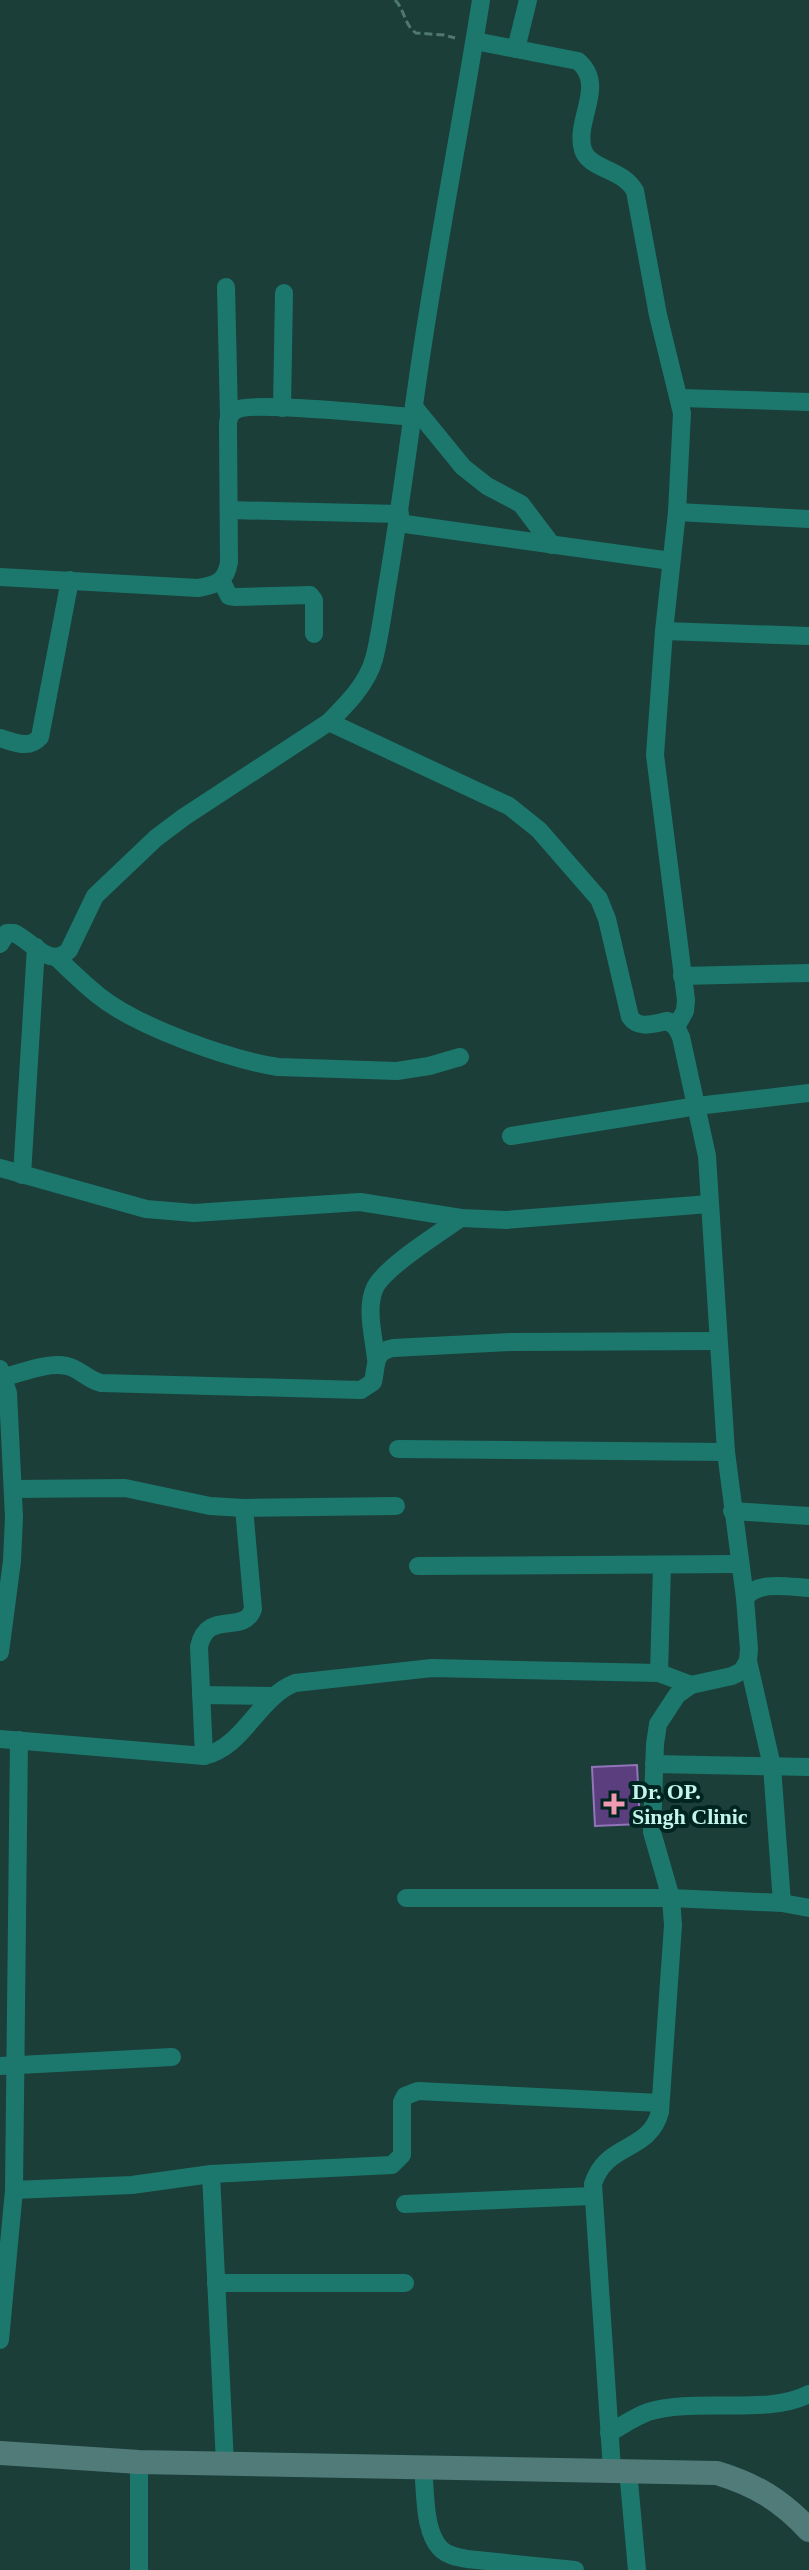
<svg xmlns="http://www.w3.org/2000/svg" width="809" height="2570" font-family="Georgia,serif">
	<rect width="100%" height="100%" fill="#1b3e39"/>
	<path fill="#5b3e7e" stroke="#9174b9" stroke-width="2" d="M637 1765 640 1824 595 1826 592 1767Z"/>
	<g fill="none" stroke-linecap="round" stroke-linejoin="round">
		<path stroke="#507871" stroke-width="3" stroke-dasharray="8 4" stroke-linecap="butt" d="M395 0C405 10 404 25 416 33L444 35 455 38"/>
		<g stroke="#1c786d" stroke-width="18">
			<path d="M475 41 578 61C607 86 574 119 583 150 590 170 622 168 635 191L658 315 682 413 677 512 664 631 655 755 686 1000 685 1011 676 1027"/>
			<path d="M516 49 528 0"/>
			<path d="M226 287 229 417"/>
			<path d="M680 398 809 402"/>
			<path d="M414 407 463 467 487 486 521 504 552 545"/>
			<path d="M282 408 284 293"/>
			<path d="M229 510 400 514"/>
			<path d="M677 512 809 519"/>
			<path d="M398 523 671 561"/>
			<path d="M0 577 198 588C216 585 226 582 229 562L228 426C228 419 229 414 236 410 251 401 386 415 412 417"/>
			<path d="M222 582 229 596 236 597 310 595 314 600V634"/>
			<path d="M664 631 809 636"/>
			<path d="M329 722 509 806 539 830 599 899 607 919 630 1017C639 1030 655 1023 668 1021L676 1027 681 1037 707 1156 726 1452 745 1598"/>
			<path d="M0 738C14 742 29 750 40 737L70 580"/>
			<path d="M0 944 7 933H14C32 941 51 970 69 950L95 896 156 838 184 817 329 722C347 704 367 684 374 659 380 636 383 611 387 587 399 517 408 447 418 377 436 251 461 126 481 0"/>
			<path d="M57 958C71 971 84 984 99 996 138 1027 228 1059 278 1067L397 1071 429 1066 460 1057"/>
			<path d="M682 976 809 973"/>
			<path d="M511 1136 697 1106 809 1093"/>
			<path d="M0 1168 146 1209 194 1213 360 1202 461 1218 506 1220 709 1204"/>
			<path d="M22 1175 36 947"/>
			<path d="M376 1359C374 1338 366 1310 374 1290 381 1269 441 1232 461 1218"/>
			<path d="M0 1369 8 1393 14 1517 12 1561 0 1652"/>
			<path d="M5 1377C24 1372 48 1362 67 1366 80 1369 88 1380 101 1383L361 1390 373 1382C377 1365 373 1352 393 1348L512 1342 718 1341"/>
			<path d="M398 1449 726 1452"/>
			<path d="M13 1489 125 1488 210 1506 244 1508 396 1506"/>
			<path d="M732 1511 809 1516"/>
			<path d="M418 1566 740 1564"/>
			<path d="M748 1661 772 1766 782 1903"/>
			<path d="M659 1673 662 1566"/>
			<path d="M201 1695 273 1696"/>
			<path d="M0 1739 204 1756C245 1746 257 1698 295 1683L432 1668 659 1673 691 1685"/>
			<path d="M204 1756 199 1647C207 1608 244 1636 253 1609L244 1508"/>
			<path d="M654 1764 809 1767"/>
			<path d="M406 1898H671L782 1903 809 1908"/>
			<path d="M0 2066 172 2057"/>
			<path d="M211 2174 225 2464"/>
			<path d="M14 2190 132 2185 211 2174 392 2165 402 2155V2102L405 2096 418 2091 660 2103"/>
			<path d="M405 2204 592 2196"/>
			<path d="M216 2283H405"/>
			<path d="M0 2340 14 2190 19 1740"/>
			<path d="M609 2433C622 2426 634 2417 648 2412 694 2397 768 2416 809 2394"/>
			<path d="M423 2469C426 2492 423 2533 442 2550 449 2556 458 2557 467 2559L575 2570"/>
			<path d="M612 2469 593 2184C606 2142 649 2153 660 2112L673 1925 671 1898 652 1832 655 1744 658 1724 677 1695 691 1685 732 1676 742 1671 748 1661 749 1649 745 1598C759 1580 788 1587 809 1588"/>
			<path d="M628 2470 637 2570"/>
			<path d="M139 2570V2462"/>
		</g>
		<path stroke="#507b79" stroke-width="24" d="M0 2453 139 2462 717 2473C756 2485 781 2500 809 2530"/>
	</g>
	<path fill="#f19ab1" stroke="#002520" stroke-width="3" d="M610 1792h8v8h8v8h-8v8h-8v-8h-8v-8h8z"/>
	<g text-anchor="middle" stroke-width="8" stroke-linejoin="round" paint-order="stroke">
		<g font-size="22" font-weight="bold" fill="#c3f5ec" stroke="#002520" text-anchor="start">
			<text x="632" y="1799">Dr. OP.<tspan x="632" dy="25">Singh Clinic</tspan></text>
		</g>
	</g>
</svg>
